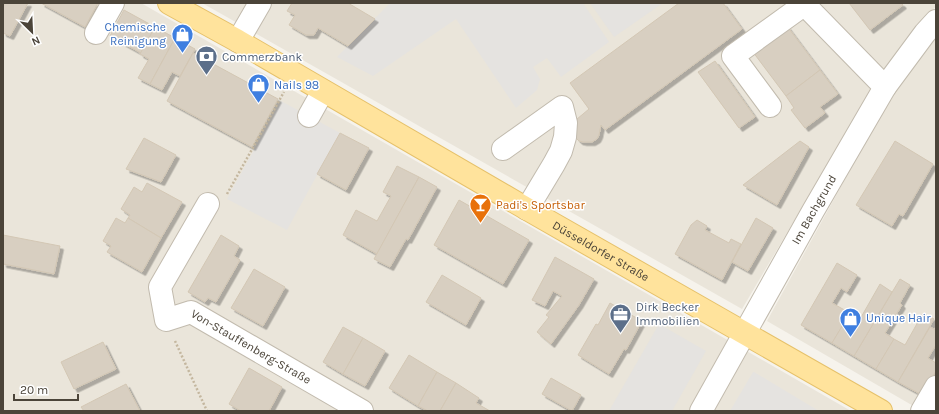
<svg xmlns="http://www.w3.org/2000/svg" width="939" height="414" font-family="Karla,sans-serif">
	<defs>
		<filter id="shadow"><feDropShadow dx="3.5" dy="3.5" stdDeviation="0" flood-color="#0004"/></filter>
	</defs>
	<rect width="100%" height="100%" fill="#f6f3ec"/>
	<g fill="#eae5da">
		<path d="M3 3H141L851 411H3Z"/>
		<path d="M202 3H936V6L917 29 876 82 742 309Z"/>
		<path d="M936 36V411H922L767 321 893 92Z"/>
	</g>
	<g fill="#e5e3e0">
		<path d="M390 3H583L609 42 561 77 547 58 533 67 540 79 537 90 516 108 456 19 373 76 337 57Z"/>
		<path d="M590 3H663L614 37Z"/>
		<path d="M281 101 340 133 287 230 227 199Z"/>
		<path d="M659 324 706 351 672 411H609Z"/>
		<path d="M753 372H754L819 411H730Z"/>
	</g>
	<g fill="#d8cfc1" stroke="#d3c7b4" filter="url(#shadow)">
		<path d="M5 3H28L10 36 3 33V7Z"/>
		<path d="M41 3H98L85 27Z"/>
		<path d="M292 3H348L375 19 348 46 318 28 314 35H306L289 25 295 15 287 11Z"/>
		<path d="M679 3H723L742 29 605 130 601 125 599 135 597 139 592 142H583L579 141 576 138 574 124 577 119 589 109 570 83Z"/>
		<path d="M849 3H901L903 5 870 30Z"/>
		<path d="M124 10 155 27 141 53 110 36Z"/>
		<path d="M787 26 820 70 786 96 753 52Z"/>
		<path d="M155 27 175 38 150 84 138 78 149 59 140 54Z"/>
		<path d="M175 38 195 49 180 76 172 72 162 90 150 84Z"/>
		<path d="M193 53 278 99 252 147 167 101Z"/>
		<path d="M715 61 755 117 739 128 698 72Z"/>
		<path d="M820 70 838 94 820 107 825 113 805 128 791 110 794 108 786 96Z"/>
		<path d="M340 133 369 148 346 190 317 174Z"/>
		<path d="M144 138 176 155 161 182 126 169Z"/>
		<path d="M800 141 809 147 777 205 743 185Z"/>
		<path d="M895 141 933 164 903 216 899 214 892 226 856 205Z"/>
		<path d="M397 166 419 177 377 254 343 235 356 210 377 221 391 196 383 192Z"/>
		<path d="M419 177 437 187 408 240 406 239 390 267 374 259Z"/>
		<path d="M147 183 182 202 161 238 128 218 130 215 121 209 134 187 142 192Z"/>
		<path d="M459 200 529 240 503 284 434 245Z"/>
		<path d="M116 218 125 223 128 218 161 238 142 272 107 252 111 246 103 241Z"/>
		<path d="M756 218 773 228 748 271 732 262Z"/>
		<path d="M697 220 707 226 705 230 729 243 731 239 741 244 722 280 675 254 691 225Z"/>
		<path d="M3 235 60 246 54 274 3 264Z"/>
		<path d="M221 235 239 246 234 256 240 260 216 302 208 298 205 302 188 292Z"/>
		<path d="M555 257 594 279 579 305 551 344 537 332 549 317 546 315 562 296 553 291 545 306 532 300Z"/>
		<path d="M837 263 857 275 847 292 841 288 832 303 850 313 832 343 801 325Z"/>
		<path d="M254 269 285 287 263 326 231 308Z"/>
		<path d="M442 275 481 298 466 325 426 302Z"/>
		<path d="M900 279 910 285 900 303 902 305 885 333 894 339 876 369 854 356Z"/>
		<path d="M880 284 892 292 854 356 832 343 850 313 860 319Z"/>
		<path d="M610 303 642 321 626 350 624 349 609 374 578 355 596 324 598 325Z"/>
		<path d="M923 313 934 319 898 382 876 369 894 339 905 345Z"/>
		<path d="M343 327 363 338 343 374 323 362Z"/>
		<path d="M930 327 936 330V345L928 358 936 363V371L922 395 898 382Z"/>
		<path d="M363 338 385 351 365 386 343 374Z"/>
		<path d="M103 342 116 369 74 389 61 362Z"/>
		<path d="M409 355 437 372 418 406 389 388Z"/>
		<path d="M249 368 282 387 269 411H241L229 404Z"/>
		<path d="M437 372 456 383 440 411H428L418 406Z"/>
		<path d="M551 378 581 395 572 411 542 394Z"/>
		<path d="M456 383 479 398 476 403 490 411H440Z"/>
		<path d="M126 384 140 411H84L81 407Z"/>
	</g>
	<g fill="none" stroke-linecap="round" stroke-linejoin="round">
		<defs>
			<g id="minor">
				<path d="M803 3 885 87"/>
				<path d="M96 33 113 3"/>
				<path d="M238 41 260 3"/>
				<path d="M770 106 733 56 805 4"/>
				<path d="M309 116 323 91"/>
				<path d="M503 149 562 107 566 123 565 137 561 151 554 164 527 209"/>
				<path id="s1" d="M208 204 160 287 166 320 191 312 362 411"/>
				<path id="s2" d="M701 411 813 211 885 87 925 33 936 21"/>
				<path d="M922 411 936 387"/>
			</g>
			<g id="major">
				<path id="s3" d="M169 3 238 41 527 209 881 411"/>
			</g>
		</defs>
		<use href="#minor" stroke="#c2bbae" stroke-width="24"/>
		<use href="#major" stroke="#e6c16a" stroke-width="24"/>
		<g stroke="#c4b79f" stroke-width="2.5" stroke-dasharray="2 2" stroke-linecap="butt">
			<path d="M227 194 284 92"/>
			<path d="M175 341 207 411"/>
		</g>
		<use href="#minor" stroke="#fff" stroke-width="22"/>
		<use href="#major" stroke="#ffe39c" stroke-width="22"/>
	</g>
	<defs>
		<symbol id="shop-pin" viewBox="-11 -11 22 30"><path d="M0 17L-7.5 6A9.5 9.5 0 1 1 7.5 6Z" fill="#3f7fe0" stroke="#fff"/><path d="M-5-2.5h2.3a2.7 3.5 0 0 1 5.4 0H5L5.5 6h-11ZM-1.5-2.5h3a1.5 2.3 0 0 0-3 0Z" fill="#fff"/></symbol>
		<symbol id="bank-pin" viewBox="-11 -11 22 30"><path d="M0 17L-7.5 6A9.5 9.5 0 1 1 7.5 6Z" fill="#5c6f8a" stroke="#fff"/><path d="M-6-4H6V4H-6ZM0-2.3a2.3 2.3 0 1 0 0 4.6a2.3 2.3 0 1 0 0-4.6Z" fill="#fff"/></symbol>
		<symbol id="bar-pin" viewBox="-11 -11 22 30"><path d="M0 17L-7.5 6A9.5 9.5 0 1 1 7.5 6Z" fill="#e8710a" stroke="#fff"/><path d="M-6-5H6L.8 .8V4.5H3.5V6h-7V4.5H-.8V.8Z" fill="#fff"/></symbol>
		<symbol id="office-pin" viewBox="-11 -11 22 30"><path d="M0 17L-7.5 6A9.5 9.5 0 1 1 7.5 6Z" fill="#5c6f8a" stroke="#fff"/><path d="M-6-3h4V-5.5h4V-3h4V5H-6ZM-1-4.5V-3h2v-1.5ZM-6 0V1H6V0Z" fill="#fff"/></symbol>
	</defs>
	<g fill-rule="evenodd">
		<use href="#shop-pin" x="170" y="22" width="25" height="34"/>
		<use href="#bank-pin" x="194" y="44" width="25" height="34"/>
		<use href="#shop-pin" x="246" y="72" width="25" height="34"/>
		<use href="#bar-pin" x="468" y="192" width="25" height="34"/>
		<use href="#office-pin" x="608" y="302" width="25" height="34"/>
		<use href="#shop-pin" x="838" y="306" width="25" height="34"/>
	</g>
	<g text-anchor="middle" stroke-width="3" stroke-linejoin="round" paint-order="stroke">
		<g font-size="12" fill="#366cbe" stroke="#fff" text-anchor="start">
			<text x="166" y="31" text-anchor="end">Chemische<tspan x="166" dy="14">Reinigung</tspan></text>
			<text x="274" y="89">Nails 98</text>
			<text x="866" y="322">Unique Hair</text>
		</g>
		<g font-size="12" fill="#4e5e75" stroke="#fff" text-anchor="start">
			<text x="222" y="61">Commerzbank</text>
			<text x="636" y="311">Dirk Becker<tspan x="636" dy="14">Immobilien</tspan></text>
		</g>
		<g font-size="12" fill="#c56008" stroke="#fff" text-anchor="start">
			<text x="496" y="209">Padi's Sportsbar</text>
		</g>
		<g font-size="12" fill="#4b4439" stroke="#fff">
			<text dy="4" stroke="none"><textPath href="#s2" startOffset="231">Im Bachgrund</textPath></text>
			<text dy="4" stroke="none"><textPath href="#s3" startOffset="498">Düsseldorfer Straße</textPath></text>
			<text dy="4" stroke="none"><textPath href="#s1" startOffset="225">Von-Stauffenberg-Straße</textPath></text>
		</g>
	</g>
	<rect width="939" height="414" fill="none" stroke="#4b4439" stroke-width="8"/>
	<g transform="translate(32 32) rotate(156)" stroke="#ffffff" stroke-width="3" paint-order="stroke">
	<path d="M0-3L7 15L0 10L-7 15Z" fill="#4b4439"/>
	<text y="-6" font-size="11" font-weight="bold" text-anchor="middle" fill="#4b4439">N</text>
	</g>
	<path d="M14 394v6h64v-6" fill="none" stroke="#4b4439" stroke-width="2"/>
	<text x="20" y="394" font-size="12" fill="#4b4439" stroke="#ffffff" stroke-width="3" paint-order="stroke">20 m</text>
</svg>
